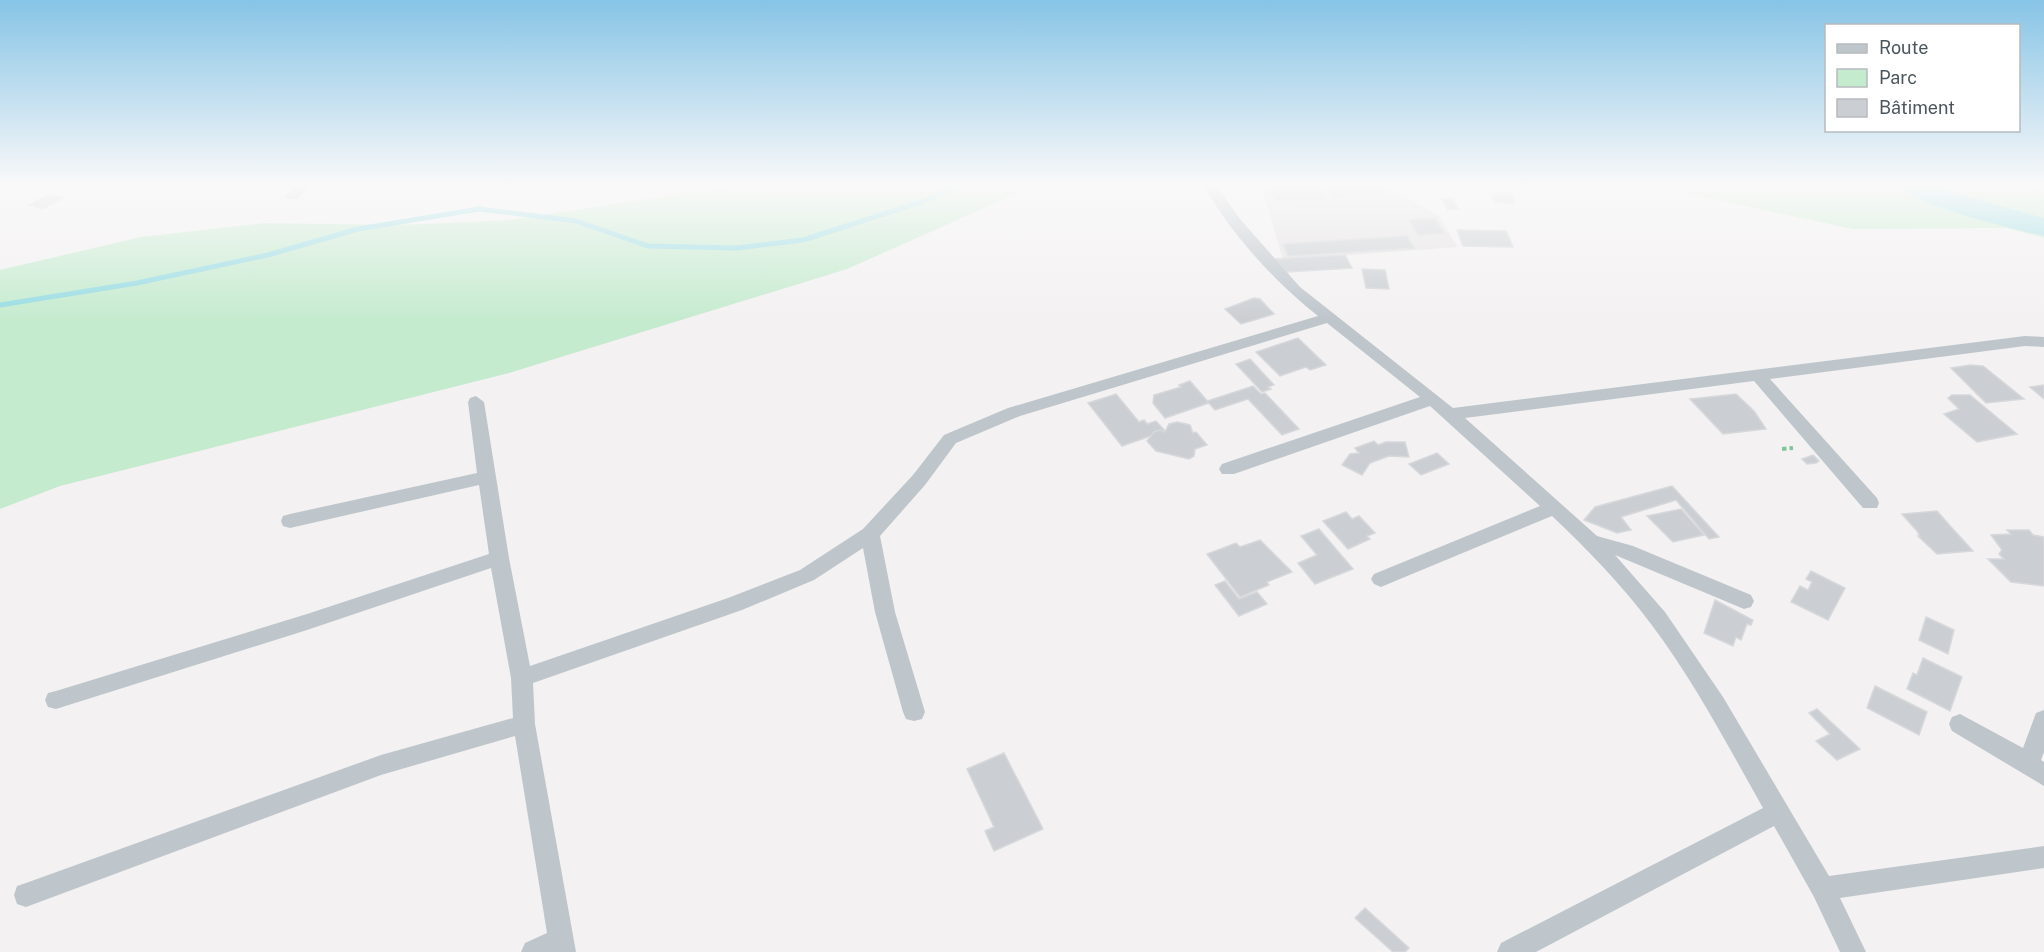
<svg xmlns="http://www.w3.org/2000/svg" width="2044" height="952" font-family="'Public Sans',sans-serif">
	<rect width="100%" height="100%" fill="#f3f1f1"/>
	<path fill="#e4e2e2" d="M1262 186H1387L1439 216 1457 247 1283 260Z"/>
	<g fill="#c5ebcf">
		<path d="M733 186H1034L847 269 509 373 60 486 0 509V270L141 237 264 223 400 225 510 220Z"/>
		<path d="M1652 186H2044V238L2006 228 1853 229Z"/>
	</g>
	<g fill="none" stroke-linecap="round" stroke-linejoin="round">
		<g stroke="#97dce3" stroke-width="5">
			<path d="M1907 186 1920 188"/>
			<path d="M0 305 137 283 268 255 358 229 479 209 576 221 648 246 737 248 803 240 924 201 958 186"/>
		</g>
		<path fill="#97dce3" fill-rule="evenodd" d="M1901 186H1937L1950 192 2044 218V236C2016 229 1915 207 1901 186Z"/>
	</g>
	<g fill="#cbcfd3" stroke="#d6d8db" stroke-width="1.5">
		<path d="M1269 186H1318L1325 198 1276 201Z"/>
		<path d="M1327 186H1376L1382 194 1333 198Z"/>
		<path d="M1492 192 1512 194 1515 204 1494 202Z"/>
		<path d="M50 194 64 198 43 209 29 205Z"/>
		<path d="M1442 199H1453L1458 209H1447Z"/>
		<path d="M1435 218 1444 233 1418 235 1409 220Z"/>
		<path d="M1457 230 1506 231 1513 247 1463 246Z"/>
		<path d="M1407 236 1414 248 1288 256 1283 244Z"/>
		<path d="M1345 255 1352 268 1287 272 1273 259Z"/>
		<path d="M1362 269 1385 270 1389 289 1366 288Z"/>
		<path d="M1254 298 1260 299 1274 314 1241 324 1225 309Z"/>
		<path d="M1298 338 1326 365 1310 370 1306 367 1280 376 1256 352Z"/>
		<path d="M1250 359 1274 385 1268 387 1271 389 1262 392 1236 364Z"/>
		<path d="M1970 365 1983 366 2024 399 1986 403 1951 368Z"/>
		<path d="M1190 381 1209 403 1165 418 1153 403 1154 395 1181 387 1179 385Z"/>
		<path d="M2044 385V399L2030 387Z"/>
		<path d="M1253 386 1261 394 1265 393 1299 429 1282 435 1248 399 1215 410 1207 401Z"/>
		<path d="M1116 394 1139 422 1144 420 1147 424 1156 421 1165 431 1122 446 1088 403Z"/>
		<path d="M1736 394 1754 411 1766 429 1723 434 1690 399Z"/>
		<path d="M1952 395H1970L2017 434 1977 442 1944 414 1959 409 1948 398Z"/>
		<path d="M1177 422 1190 425 1193 433 1196 432 1207 445 1195 449 1194 456 1189 459 1156 451 1147 441 1154 432 1160 430 1165 432 1169 424Z"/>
		<path d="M1374 441 1378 445 1386 442H1405L1409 457 1389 456 1370 463 1362 475 1342 465 1350 454 1359 453 1355 448Z"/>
		<path d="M1437 453 1449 464 1421 475 1409 464Z"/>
		<path d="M1813 455 1819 461 1816 463 1807 464 1802 459Z"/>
		<path d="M1672 486 1719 537 1709 539 1676 500 1621 517 1631 530 1617 533 1584 520 1595 507Z"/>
		<path d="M1681 509 1704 535 1673 542 1647 516Z"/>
		<path d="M1937 511 1952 528 1973 551 1937 554 1918 536H1920L1917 531 1902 514Z"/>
		<path d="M1346 512 1352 519 1359 516 1375 533 1367 536 1370 539 1348 549 1323 521Z"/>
		<path d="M1319 529 1353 569 1315 584 1298 563 1317 555 1301 536Z"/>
		<path d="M2007 530H2029L2033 535 2044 537V586L2011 582 1988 559H2004L1999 554 2002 550 1991 535 2011 534Z"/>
		<path d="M1260 540 1292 572 1267 582 1269 585 1240 597 1207 554 1236 543 1240 547Z"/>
		<path d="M1811 571 1845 588 1828 620 1791 602 1800 586 1808 590 1812 582 1806 579Z"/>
		<path d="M1225 581 1239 599 1257 592 1267 604 1239 616 1215 585Z"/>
		<path d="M1715 600 1753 620 1751 625 1747 624 1741 640 1736 637 1733 646 1704 633Z"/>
		<path d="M1926 617 1954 630 1948 654 1919 640Z"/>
		<path d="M1923 658 1962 677 1950 711 1907 689 1913 673 1917 675Z"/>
		<path d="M1875 686 1927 712 1919 735 1867 708Z"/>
		<path d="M1817 709 1860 749 1837 760 1816 741 1830 734 1809 713Z"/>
		<path d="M1004 753 1043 829 994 851 985 831 994 827 967 769Z"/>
		<path d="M1365 908 1409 948 1405 952H1393L1355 918Z"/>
	</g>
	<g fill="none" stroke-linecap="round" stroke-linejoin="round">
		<path stroke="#80c69c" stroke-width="4" stroke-dasharray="4.5 3" stroke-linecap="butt" d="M1782 449 1793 448"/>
		<g fill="#bec6cc" fill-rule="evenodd">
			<path d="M296 186H311L297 199H287L285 196Z"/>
			<path d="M1204 186H1217L1240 219 1300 287 1453 408 2025 336 2044 337V347L2025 346 1770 379 1877 498 1879 503 1877 508H1863L1754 381 1465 418 1597 536 1633 546 1751 595 1754 601 1751 607 1744 609 1615 555 1665 612 1723 697 1829 876 2044 846V868L1840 898 1866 952H1840L1814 897 1774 826 1536 952H1497L1501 943 1763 808C1728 746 1694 681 1651 624 1622 585 1587 549 1552 516L1388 584 1381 587 1374 584 1371 579 1374 574 1540 506 1430 406 1234 474H1222L1219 469 1222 464 1420 397 1327 323 1020 416 956 443 925 485 880 536 895 612 925 712 922 719 914 721 906 719 903 712 875 612 863 548 814 580 742 610 533 683 535 724 576 952H521L525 943 547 933 515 736 381 775 26 907 17 904 14 895 17 886 26 883 381 755 513 718 511 678 491 568 307 630 56 709 48 707 45 700 48 693 56 691 307 614 489 554 479 485 290 528 283 526 281 521 283 516 290 514 477 473 468 402 470 398 476 396 484 402 509 558 530 666 728 598 800 570 863 529 913 475 944 435 1008 408 1318 316C1274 281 1231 234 1204 186Z"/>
			<path d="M2044 710V752L2041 760 2044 762V786L1952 731 1949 724 1952 717 1960 714 2023 748 2036 713Z"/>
		</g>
	</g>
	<linearGradient id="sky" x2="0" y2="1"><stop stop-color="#87c4e6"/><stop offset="0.58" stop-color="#faf9f9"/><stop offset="1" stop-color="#faf9f9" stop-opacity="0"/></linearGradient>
	<rect width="2044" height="319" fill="url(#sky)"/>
	<rect x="1825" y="24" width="195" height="108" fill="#ffffff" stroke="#b7bbbe" stroke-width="1.5"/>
	<rect x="1837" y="44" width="30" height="9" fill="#bec6cc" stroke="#b7bbbe" stroke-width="1.5"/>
	<text x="1879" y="54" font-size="18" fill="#4b565c">Route</text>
	<rect x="1837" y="69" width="30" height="18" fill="#c5ebcf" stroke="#b7bbbe" stroke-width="1.5"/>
	<text x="1879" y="84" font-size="18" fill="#4b565c">Parc</text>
	<rect x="1837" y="99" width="30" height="18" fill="#cbcfd3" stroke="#b7bbbe" stroke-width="1.5"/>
	<text x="1879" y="114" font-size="18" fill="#4b565c">Bâtiment</text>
</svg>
